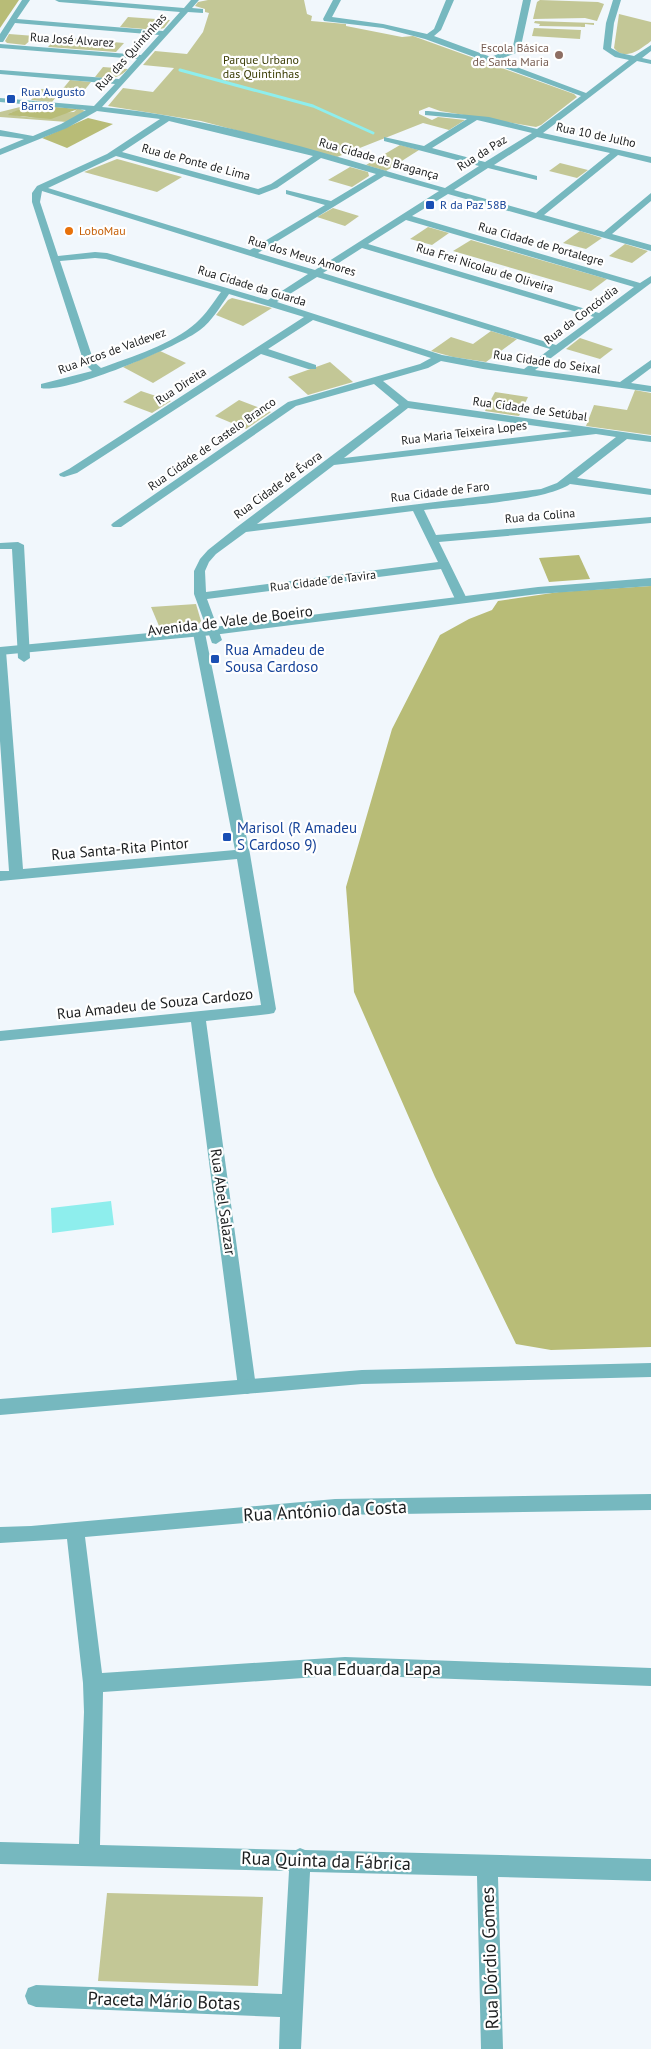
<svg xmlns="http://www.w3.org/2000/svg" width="651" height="2049" font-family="'PT Sans',sans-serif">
	<rect width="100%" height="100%" fill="#f1f7fc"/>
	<g fill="#c3c796">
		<path d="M208 0H304L307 14 312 16 311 21 346 24V26L402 37 413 36 574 94 577 97 541 125 536 127 440 111 429 107 419 111V114L432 120 438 117 465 120 449 130 423 123 337 157 201 121 108 106 123 88 153 92 174 68 143 65 155 51 187 54 203 32 209 13 205 12V9L195 6 198 2Z"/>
		<path d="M540 0 598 2 604 4 597 21 585 18 533 19 537 2Z"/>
		<path d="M619 14 651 22V41C641 49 624 62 614 48Z"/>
		<path d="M128 17 170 20 164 28 157 30 120 27Z"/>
		<path d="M535 21 594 23V25L585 24V27H594L539 26 540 24 534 23Z"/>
		<path d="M534 28 581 30 580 39 532 36Z"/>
		<path d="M9 34 35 36 25 45 7 43 5 41Z"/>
		<path d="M57 37 124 43 116 52 48 47Z"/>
		<path d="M103 67 128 69C117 80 109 79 95 77Z"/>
		<path d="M70 80 91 82 83 92 61 91Z"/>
		<path d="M41 89 61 90V91L52 102 31 100Z"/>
		<path d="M24 106 18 111 10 113C35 123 50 112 74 112L78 108 85 111 67 122 0 117V112Z"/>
		<path d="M400 145 419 150 386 171 366 165Z"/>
		<path d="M117 159 121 160 182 177 157 192 84 172Z"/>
		<path d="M560 163 588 170 577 178 549 171Z"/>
		<path d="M350 167 368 172 369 176 352 187 328 180Z"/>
		<path d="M333 208 359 216 345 226 317 217Z"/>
		<path d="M428 227 449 233 432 245 410 239Z"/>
		<path d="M580 231 602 238 586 249 563 243Z"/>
		<path d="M471 240 607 279 591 291 453 251Z"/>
		<path d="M625 244 648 251 632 263 609 256Z"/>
		<path d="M232 298 272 308 243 326 216 315 228 300Z"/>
		<path d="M491 331 517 339 486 362 453 357 431 351 451 337 473 344Z"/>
		<path d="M580 338 613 349 600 359 566 349Z"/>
		<path d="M160 351 186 363 153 383 123 367Z"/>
		<path d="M330 362 353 382 308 395 288 377Z"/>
		<path d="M635 390 651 393V435L586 426 594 405 627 410Z"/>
		<path d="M141 391 171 401 152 413 123 402Z"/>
		<path d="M495 392 528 397 519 416 485 411Z"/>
		<path d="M239 400 271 412 246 429 215 416Z"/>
		<path d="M196 604 201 621 197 627 162 633 151 607Z"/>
		<path d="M107 1893 263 1897 258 1986 98 1981Z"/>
	</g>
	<g fill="#b8bc77">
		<path d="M0 0H19L0 28Z"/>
		<path d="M32 105 78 109 51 119 8 115 10 113Z"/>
		<path d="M88 118 113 124 67 148 42 138Z"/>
		<path d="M579 555 590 579 549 582 539 558Z"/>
		<path d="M651 586V1347L551 1350 516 1344 435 1177 354 992 346 887 392 729 440 635 469 619 492 610 498 601 559 592Z"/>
	</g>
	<path fill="#8eeeed" d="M111 1201 114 1225 52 1233 51 1208Z"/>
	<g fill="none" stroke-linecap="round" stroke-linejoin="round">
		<path stroke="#8eeeed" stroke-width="3" d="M180 70 313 106 373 133"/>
		<g fill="#76b8bf" fill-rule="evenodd">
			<path d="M22 0H30L17 19 163 31 180 12 59 2 55 0H87L184 8 191 0H199L192 8 203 9V13L188 12 102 107C219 118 333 156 445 188L479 166 384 141V137L424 146 467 119 425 115V111H428L489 117 537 129 581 96 425 39 383 28 324 21 323 19 333 0H341L332 17 383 24 427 34 434 29 446 0H454L441 30 434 36 491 57 510 49 513 46 523 0H531L521 46 516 53 498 60 586 93 629 60 615 57 603 49 606 23 613 0H621L614 23 611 48 620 53 634 56 651 45V51L642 58 651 60V64L637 61 543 133 651 157V163L618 155 544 215 604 232 651 193V201L612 234 651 245V251L448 194 412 216 640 283 651 276V283L535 370 620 382 651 360V368L631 383 651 386V392L483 369 441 361 428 368 383 381 408 401 651 436V442L627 439 577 478 651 489V495L570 484C547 501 456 506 424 510L436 535 651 517V523L439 542 467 599 461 603 455 599 441 569 207 599 222 640 216 644 212 643 194 594V571L200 559 208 550 237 527 399 405 374 384 296 406 121 527H113L111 525 113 523 288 402 420 364 431 358 313 320 268 349 316 365V369H308L261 354 77 473 64 477 60 476 59 474 69 469 304 317 229 294C220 307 212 321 200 330 178 347 66 394 41 388V384L92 371 84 363 32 202V193L37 186 107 154 160 119 97 111 67 128 0 155V149L24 139 0 136V130L33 136 61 124 86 110 0 102V98L94 106 115 84 0 74V70L119 79 137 59 0 48V44L141 55 159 35 15 23 3 42H0V34ZM477 120 532 133 485 162 432 148ZM169 121 313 156 271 184 258 189 122 152ZM537 137 610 153 536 213 454 190 488 168 537 180V176L494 165ZM116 156 259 195 277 188 321 158 376 174 331 201 286 190V194L325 205 250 250 48 188ZM384 176 439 191 315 270 258 253ZM42 191 308 274 268 300 107 253 95 252 58 256 40 202ZM406 220 634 287 599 313 368 244ZM362 248 594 317 556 345 323 273ZM95 258 106 259 221 292C213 303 206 314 196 323 173 344 131 357 101 368L94 362 60 261ZM317 277 550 349 524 369 442 355 277 302ZM408 408 572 431 344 458ZM596 434 616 437 557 483 541 489 257 524 334 465ZM413 511 438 562 206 592 205 571 209 562 216 554 246 532Z"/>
			<path d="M18 542 24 545 30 658 24 662 18 658 12 549H0V543Z"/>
			<path d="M199 629 205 633 250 854 276 1009 274 1013 269 1014 206 1021 256 1387 253 1392 247 1394 241 1392 238 1387 191 1022 0 1041V1031L261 1005 237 859 0 881V871H9L0 741V647L6 651 23 869 235 850 193 633Z"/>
			<path d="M651 1494V1510L335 1515 85 1537 102 1673 345 1657 651 1668V1686L345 1675 103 1692 100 1845 296 1850 300 1848 305 1850 651 1859V1881L498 1877 503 2049H481L477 1876 310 1872 301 2049H279L280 2017 36 2007 28 2004 25 1996 28 1988 36 1985 282 1994 289 1871 0 1864V1842L79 1844 84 1712 83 1683 67 1539 0 1543V1527L31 1526 335 1499Z"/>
		</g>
		<g fill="#76b8bf" fill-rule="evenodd">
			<path d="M651 578V586L538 594 213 635 0 655V647L213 627 538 587Z"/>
			<path d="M651 1363V1377L362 1384 0 1415V1399L362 1370Z"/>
		</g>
	</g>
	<circle fill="#8d6e63" stroke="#fff" stroke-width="2" cx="559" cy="55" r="5"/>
	<g fill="#1a4fb4" stroke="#fff" stroke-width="2">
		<rect x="6" y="94" width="10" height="10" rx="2.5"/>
		<rect x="425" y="200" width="10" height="10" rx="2.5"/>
		<rect x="210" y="654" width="10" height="10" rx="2.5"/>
		<rect x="222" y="832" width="10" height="10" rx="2.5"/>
	</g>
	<circle fill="#e8710a" stroke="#fff" stroke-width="2" cx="69" cy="231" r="5"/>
	<g text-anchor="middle" stroke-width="4.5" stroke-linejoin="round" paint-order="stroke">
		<g font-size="12" fill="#1b1d1e" stroke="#fff">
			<text transform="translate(72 40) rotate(4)" y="4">Rua José Alvarez</text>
			<text transform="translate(131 52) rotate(-48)" y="4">Rua das Quintinhas</text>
			<text transform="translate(596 135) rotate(12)" y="4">Rua 10 de Julho</text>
			<text transform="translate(482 153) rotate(-32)" y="4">Rua da Paz</text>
			<text transform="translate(379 159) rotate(16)" y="4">Rua Cidade de Bragança</text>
			<text transform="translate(196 162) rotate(15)" y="4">Rua de Ponte de Lima</text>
			<text transform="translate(541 244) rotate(16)" y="4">Rua Cidade de Portalegre</text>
			<text transform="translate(302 256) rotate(17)" y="4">Rua dos Meus Amores</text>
			<text transform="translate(485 268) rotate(17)" y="4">Rua Frei Nicolau de Oliveira</text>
			<text transform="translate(252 286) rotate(17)" y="4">Rua Cidade da Guarda</text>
			<text transform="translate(581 315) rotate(-37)" y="4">Rua da Concórdia</text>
			<text transform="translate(112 351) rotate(-20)" y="4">Rua Arcos de Valdevez</text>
			<text transform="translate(547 362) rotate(8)" y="4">Rua Cidade do Seixal</text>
			<text transform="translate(181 386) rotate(-33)" y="4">Rua Direita</text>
			<text transform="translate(530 409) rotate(8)" y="4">Rua Cidade de Setúbal</text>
			<text transform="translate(464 433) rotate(-7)" y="4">Rua Maria Teixeira Lopes</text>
			<text transform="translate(212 444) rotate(-35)" y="4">Rua Cidade de Castelo Branco</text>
			<text transform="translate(278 485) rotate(-36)" y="4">Rua Cidade de Évora</text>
			<text transform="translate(440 492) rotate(-7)" y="4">Rua Cidade de Faro</text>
			<text transform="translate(540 516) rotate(-5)" y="4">Rua da Colina</text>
			<text transform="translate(323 581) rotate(-7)" y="4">Rua Cidade de Tavira</text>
		</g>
		<g font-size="12" fill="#785e54" stroke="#fff" text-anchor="end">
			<text x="549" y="52">Escola Básica<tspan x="549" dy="14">de Santa Maria</tspan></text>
		</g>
		<g font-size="12" fill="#3c3e06" stroke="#fff">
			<text x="261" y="64">Parque Urbano<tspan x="261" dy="14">das Quintinhas</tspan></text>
		</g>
		<g font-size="12" fill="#164399" stroke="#fff" text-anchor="start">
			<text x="21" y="96">Rua Augusto<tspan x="21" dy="14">Barros</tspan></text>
			<text x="440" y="209">R da Paz 58B</text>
		</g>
		<g font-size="12" fill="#c56008" stroke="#fff" text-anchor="start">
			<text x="79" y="235">LoboMau</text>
		</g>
		<g font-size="15" fill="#1b1d1e" stroke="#fff">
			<text transform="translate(230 621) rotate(-7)" y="5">Avenida de Vale de Boeiro</text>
			<text transform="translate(120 849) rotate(-5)" y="5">Rua Santa-Rita Pintor</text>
			<text transform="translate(155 1004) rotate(-6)" y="5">Rua Amadeu de Souza Cardozo</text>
			<text transform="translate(223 1202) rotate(82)" y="5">Rua Abel Salazar</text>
		</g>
		<g font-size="15" fill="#164399" stroke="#fff" text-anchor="start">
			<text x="225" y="655">Rua Amadeu de<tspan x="225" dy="17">Sousa Cardoso</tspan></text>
			<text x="237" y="833">Marisol (R Amadeu<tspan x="237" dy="17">S Cardoso 9)</tspan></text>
		</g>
		<g font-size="18" fill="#1b1d1e" stroke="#fff">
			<text transform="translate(325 1511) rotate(-3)" y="6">Rua António da Costa</text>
			<text x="372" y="1675">Rua Eduarda Lapa</text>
			<text transform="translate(326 1861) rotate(2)" y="6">Rua Quinta da Fábrica</text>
			<text transform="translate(490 1958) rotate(-92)" y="6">Rua Dórdio Gomes</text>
			<text transform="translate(164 2001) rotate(2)" y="6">Praceta Mário Botas</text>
		</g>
	</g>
</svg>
